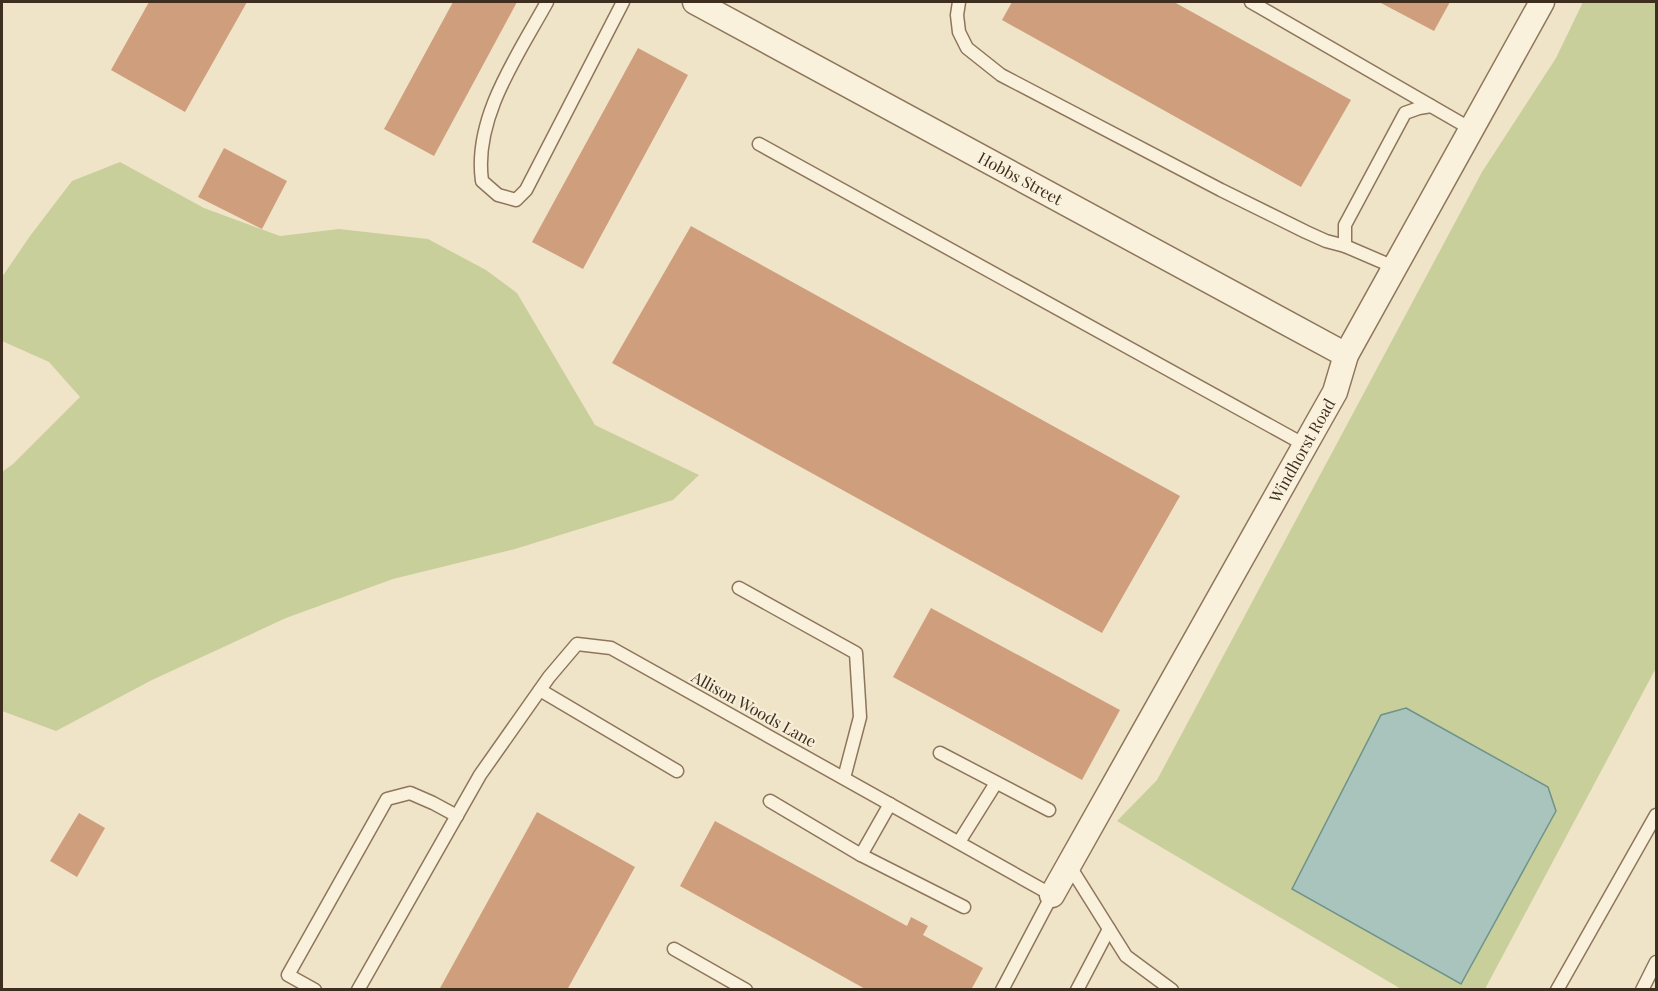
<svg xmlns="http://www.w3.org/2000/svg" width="1658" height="991" font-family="'Playfair Display',serif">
	<rect width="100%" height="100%" fill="#f0e4c8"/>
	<g fill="#c9cf9b" fill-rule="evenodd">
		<path d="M1583 2H1656V668L1485 989H1401L1117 821 1157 780 1482 172 1556 58ZM1406 708 1292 889 1382 715Z"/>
		<path d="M120 162 204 208 280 236 339 229 428 239 486 270 517 293 595 425 699 475 673 500 515 549 393 579 286 618 152 680 56 731 2 711V472L13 464 80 397 49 362 2 341V277L30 236 72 181Z"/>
	</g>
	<path fill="#a9c4bc" stroke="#6f938a" stroke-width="1.5" d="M1406 708 1548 787 1556 811 1461 984 1292 889 1381 715Z"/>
	<g fill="#cf9f7d">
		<path d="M149 2H247L185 112 111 70Z"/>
		<path d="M453 2H517L434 156 384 129Z"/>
		<path d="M1012 2H1174L1351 100 1301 187 1002 20Z"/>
		<path d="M1379 2H1450L1434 31Z"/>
		<path d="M638 48 688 75 583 269 532 242Z"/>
		<path d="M224 148 287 181 262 229 198 197Z"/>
		<path d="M691 226 1180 496 1102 633 612 363Z"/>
		<path d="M931 608 1120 710 1082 780 893 677Z"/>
		<path d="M537 812 635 867 567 990H439Z"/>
		<path d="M79 813 105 828 77 877 50 861Z"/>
		<path d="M715 821 907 926 911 917 928 926 923 935 983 968 971 990H867L680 886Z"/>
	</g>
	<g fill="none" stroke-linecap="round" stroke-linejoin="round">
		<defs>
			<g id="service">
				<path d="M547 2C518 55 473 118 482 181L498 195 516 200 526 190 623 2"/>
				<path d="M959 2 957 15 959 32 967 48 1001 75 1221 190 1306 232 1326 241 1345 246 1394 267"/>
				<path d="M1251 2 1471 129"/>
				<path d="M759 144 1305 445"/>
				<path d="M1345 246V225L1405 113 1419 108 1431 106"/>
				<path d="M739 588 856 653 860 717 844 778"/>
				<path d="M540 690 677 771"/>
				<path d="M940 753 1049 810"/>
				<path d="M770 801 861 855 964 907"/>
				<path d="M959 842 996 783"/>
				<path d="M861 855 890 804"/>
				<path d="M1069 865 1126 956 1172 990"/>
				<path d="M674 949 746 990"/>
				<path d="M315 990 288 975 387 799 410 793 433 803 457 816"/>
				<path d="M358 990 480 775 549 677 577 644 611 648 1052 895 1002 990"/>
				<path d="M1077 990 1109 929"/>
				<path d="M1557 990 1656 815"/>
				<path d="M1642 990 1656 962"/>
			</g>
			<g id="minor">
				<path id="s1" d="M695 2 1346 355"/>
				<path id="s2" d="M1052 895 1335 392 1346 355 1542 2"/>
			</g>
		</defs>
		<use href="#service" stroke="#8d765c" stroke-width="15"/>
		<use href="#minor" stroke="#8d765c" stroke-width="27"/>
		<use href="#service" stroke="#faf1dc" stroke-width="12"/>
		<use href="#minor" stroke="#faf1dc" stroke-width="24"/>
	</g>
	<g text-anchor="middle" stroke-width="4.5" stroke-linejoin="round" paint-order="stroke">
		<g font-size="16" fill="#3d2e20" stroke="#f7eed8">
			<text dy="6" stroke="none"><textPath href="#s1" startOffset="370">Hobbs Street</textPath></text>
			<text dy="6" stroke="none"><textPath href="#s2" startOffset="510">Windhorst Road</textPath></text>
			<text transform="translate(754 709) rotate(29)" y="6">Allison Woods Lane</text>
		</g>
	</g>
	<rect width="1658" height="991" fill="none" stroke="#3d2e20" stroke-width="6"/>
</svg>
